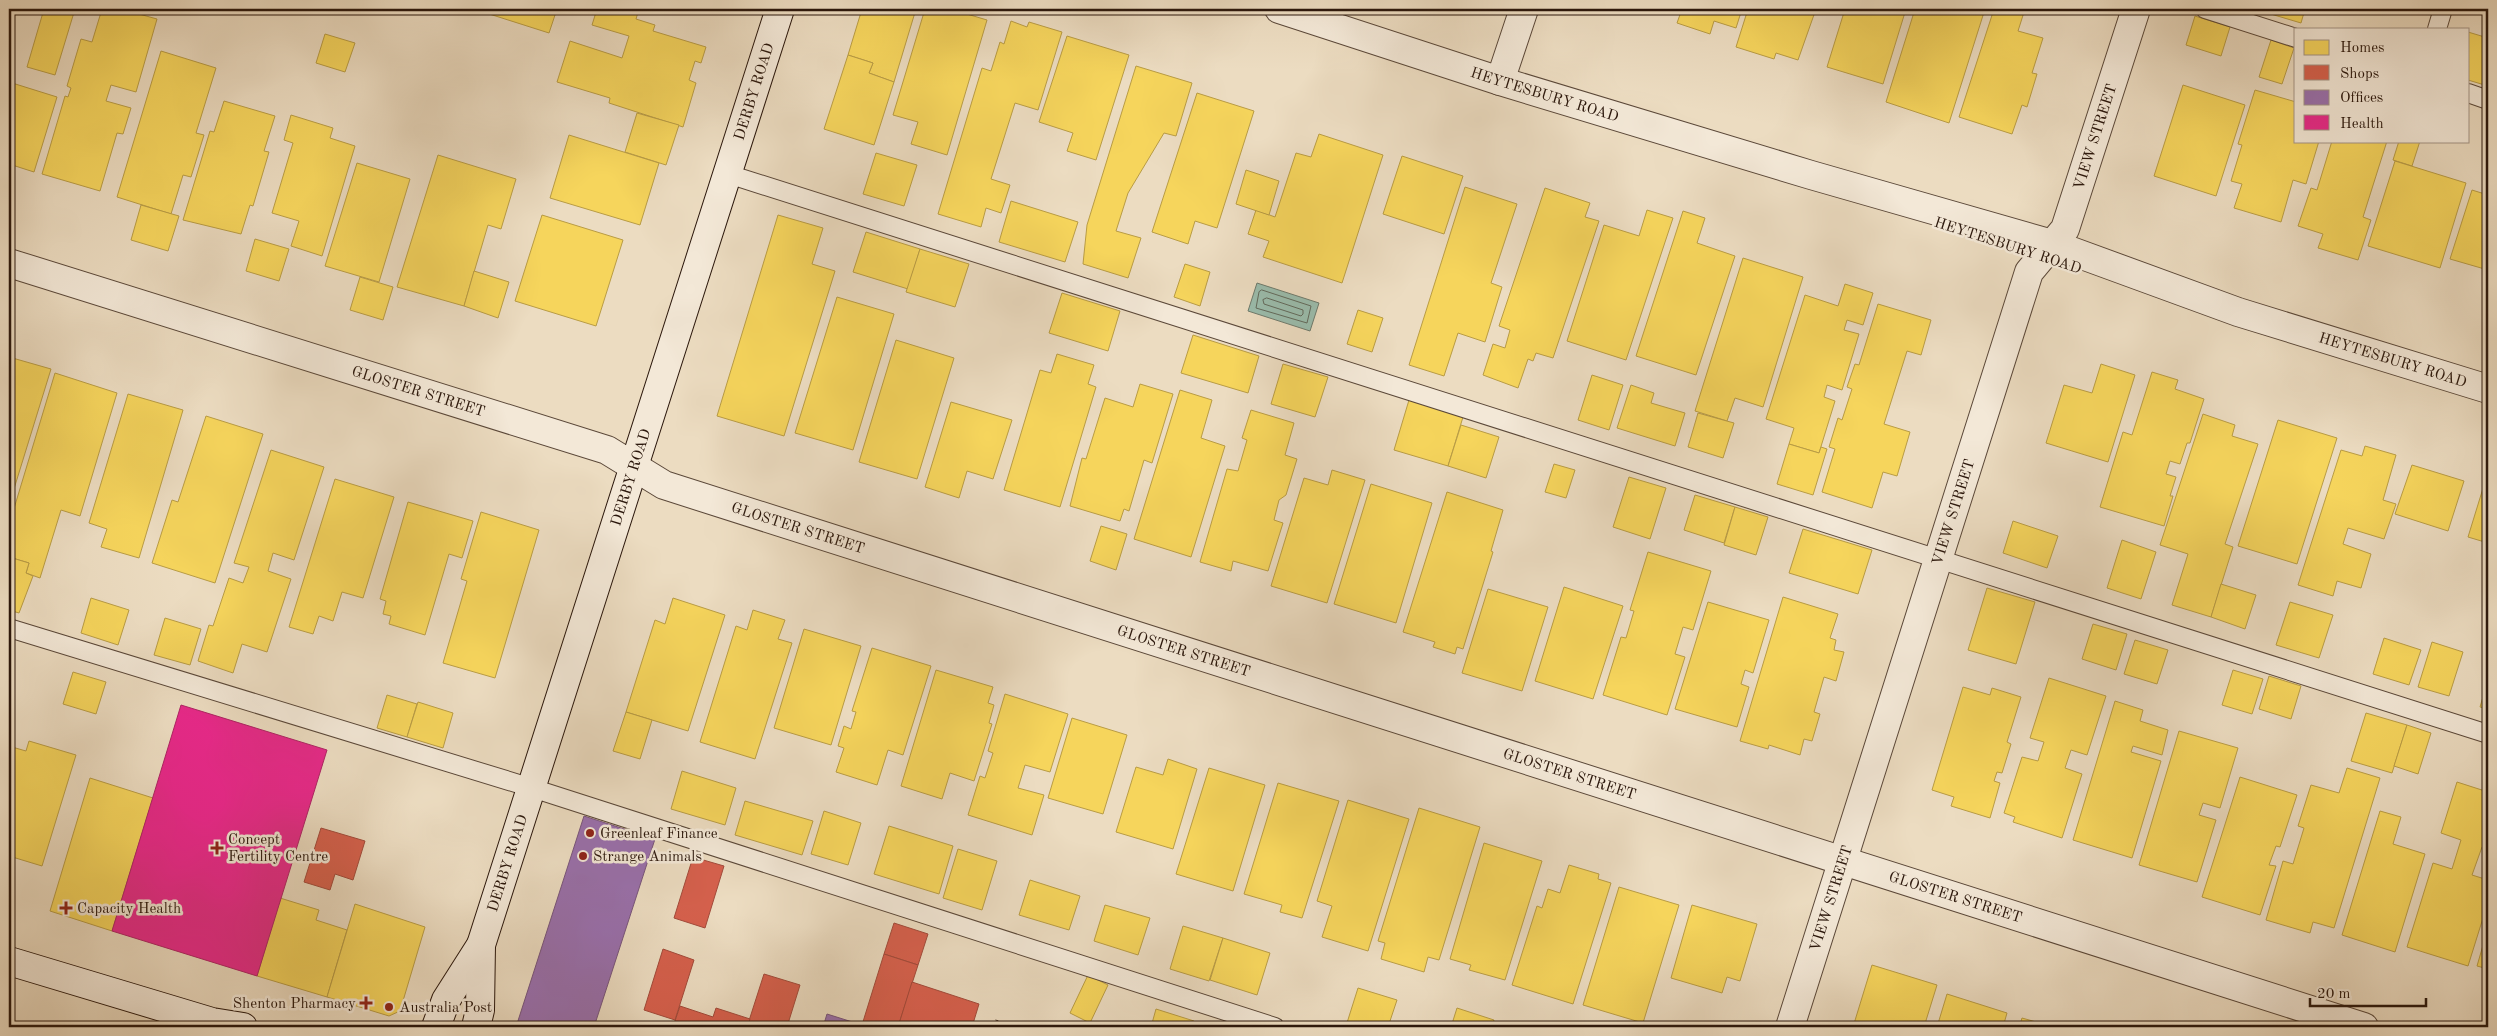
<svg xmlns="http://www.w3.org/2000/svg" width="2497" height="1036" font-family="'Old Standard TT',serif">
	<rect width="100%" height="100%" fill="#ecdcc1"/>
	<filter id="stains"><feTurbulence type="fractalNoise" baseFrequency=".004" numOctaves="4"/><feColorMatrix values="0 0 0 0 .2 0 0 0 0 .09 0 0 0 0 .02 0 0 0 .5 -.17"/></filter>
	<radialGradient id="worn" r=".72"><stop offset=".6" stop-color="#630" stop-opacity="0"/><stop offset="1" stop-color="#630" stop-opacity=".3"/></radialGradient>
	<path fill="#9abcac" stroke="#6e7a6c" d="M1257 283 1319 303 1310 331 1248 311Z"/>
	<g fill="#f6d55c" stroke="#b99c44">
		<path d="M44 9H75L55 75 27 67Z"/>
		<path d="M102 9H121L157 19 136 92 111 85 106 101 131 108 123 134 117 133 100 191 42 174 65 96 68 97 71 88 67 86 81 39 92 42Z"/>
		<path d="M484 9H557L549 33 483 12Z"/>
		<path d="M597 9H639L636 19 655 25 653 31 706 47 701 63 695 61 689 80 696 83 683 127 609 103 610 98 557 82 570 41 622 58 629 36 592 25Z"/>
		<path d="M862 9H916L894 82 869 73 873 63 848 55Z"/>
		<path d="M925 9H950L987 20 947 155 911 144 918 122 893 115Z"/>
		<path d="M1682 9H1742L1736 28 1714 21 1710 34 1677 23Z"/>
		<path d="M1748 9H1816L1798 60 1776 53 1774 59 1736 47Z"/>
		<path d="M1845 9H1906L1883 84 1827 67Z"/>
		<path d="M1915 9H1985L1949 123 1886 102Z"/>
		<path d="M1994 9H2025L2018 31 2043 38 2032 73 2037 74 2027 107 2022 105 2012 134 1959 117Z"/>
		<path d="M2254 9H2305L2301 23Z"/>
		<path d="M2195 16 2230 27 2221 56 2186 45Z"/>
		<path d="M1011 21 1027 27 1029 22 1062 32 1038 110 1015 103 991 179 1010 185 1001 213 986 208 981 227 938 214 982 68 991 71 1000 42 1004 44Z"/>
		<path d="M2468 32 2488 38V86L2468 80Z"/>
		<path d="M325 34 355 43 345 72 316 63Z"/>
		<path d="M1067 36 1129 55 1096 160 1067 151 1073 133 1039 122Z"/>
		<path d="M2271 40 2294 48 2282 84 2259 77Z"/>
		<path d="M161 51 216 68 196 133 204 135 191 177 183 175 171 214 117 197Z"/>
		<path d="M848 55 873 63 869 73 894 82 874 145 824 129Z"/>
		<path d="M1136 66 1192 83 1176 136 1164 133 1128 193 1116 231 1141 238 1128 278 1083 264 1087 225Z"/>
		<path d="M9 82 57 97 34 172 9 164Z"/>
		<path d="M2183 85 2245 105 2216 196 2154 176Z"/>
		<path d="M2255 90 2296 102V141H2319L2306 184 2293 180 2281 222 2234 208 2242 184 2231 181 2242 145 2238 144Z"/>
		<path d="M1197 93 1254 111 1217 228 1195 221 1188 244 1152 232Z"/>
		<path d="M224 101 275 116 264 151 269 152 253 206 250 205 241 234 183 220 210 131 214 132Z"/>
		<path d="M637 113 679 125 666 165 625 152Z"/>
		<path d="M291 115 333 128 330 138 355 146 322 256 291 246 299 221 272 213 293 143 284 140Z"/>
		<path d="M1319 134 1383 155 1342 283 1263 257 1269 241 1248 234 1256 210 1275 217 1296 153 1311 157Z"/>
		<path d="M569 135 659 163 640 225 550 198Z"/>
		<path d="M2332 141H2387L2363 217 2371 220 2358 260 2318 248 2323 234 2298 226 2311 188 2317 190Z"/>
		<path d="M2399 141H2420L2412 166 2393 160Z"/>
		<path d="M876 153 917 165 904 206 863 194Z"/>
		<path d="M438 155 516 179 501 229 488 225 464 306 397 287Z"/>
		<path d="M1402 156 1463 176 1444 234 1383 214Z"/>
		<path d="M2395 161 2466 183 2440 268 2368 246Z"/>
		<path d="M357 163 410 179 379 282 325 266Z"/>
		<path d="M1246 170 1279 181 1269 215 1236 204Z"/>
		<path d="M1465 187 1517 204 1491 283 1502 287 1485 342 1458 333 1444 376 1409 365Z"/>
		<path d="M1545 188 1590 203 1585 217 1599 221 1553 358 1536 353 1533 361 1528 359 1518 388 1483 375 1493 344 1505 348 1510 330 1499 326Z"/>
		<path d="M2472 190 2488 195V270L2450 259Z"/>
		<path d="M1011 201 1078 222 1065 262 999 242Z"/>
		<path d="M141 205 179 216 168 251 131 240Z"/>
		<path d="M1647 210 1673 218 1626 360 1567 341 1604 225 1639 236Z"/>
		<path d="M1683 211 1705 218 1697 243 1735 256 1696 375 1636 356Z"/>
		<path d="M542 215 623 240 596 326 515 301Z"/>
		<path d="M778 215 823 228 812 264 835 271 784 436 717 416Z"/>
		<path d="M866 232 920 249 908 289 853 272Z"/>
		<path d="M255 239 289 249 279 281 246 271Z"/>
		<path d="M920 249 969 264 955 307 906 292Z"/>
		<path d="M1743 258 1803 277 1763 407 1735 398 1727 421 1695 411Z"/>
		<path d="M1185 264 1210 272 1200 306 1174 297Z"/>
		<path d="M474 271 509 282 498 318 464 306Z"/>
		<path d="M360 277 393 287 383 320 350 310Z"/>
		<path d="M1845 284 1873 293 1863 325 1847 320 1844 330 1859 334 1842 390 1827 385 1824 397 1835 401 1819 453 1789 444 1794 428 1766 419 1805 295 1838 306Z"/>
		<path d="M1062 293 1120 311 1108 351 1049 333Z"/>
		<path d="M837 297 894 314 853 450 795 433Z"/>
		<path d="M1878 304 1931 320 1921 355 1907 351 1884 424 1910 432 1897 476 1883 472 1872 508 1822 492 1835 449 1829 447 1838 418 1842 420 1852 389 1847 387 1855 364 1859 365Z"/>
		<path d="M1358 310 1383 318 1372 352 1347 344Z"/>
		<path d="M1193 335 1259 356 1248 393 1181 373Z"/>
		<path d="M896 340 954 358 917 479 859 462Z"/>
		<path d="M1057 354 1094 365 1088 384 1096 387 1060 507 1004 490 1040 370 1051 373Z"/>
		<path d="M9 357 51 369 9 505Z"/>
		<path d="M1283 364 1328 377 1315 417 1271 404Z"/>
		<path d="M2101 364 2135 375 2108 462 2046 443 2064 385 2092 393Z"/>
		<path d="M2152 372 2178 380 2175 389 2204 399 2190 443H2187L2180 464 2170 461 2166 474 2176 477 2170 496H2173L2164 526 2100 507 2123 432 2132 435Z"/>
		<path d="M55 373 117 393 80 516 61 510 40 578 26 573 29 563 9 557V525Z"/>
		<path d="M1592 375 1623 385 1609 430 1578 420Z"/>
		<path d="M1140 384 1173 394 1152 463 1144 460 1129 511 1124 509 1120 521 1070 506 1082 458 1086 459 1105 398 1133 407Z"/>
		<path d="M1631 385 1654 393 1651 403 1685 413 1675 446 1617 428Z"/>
		<path d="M1180 390 1212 400 1201 438 1225 446 1191 557 1134 539Z"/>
		<path d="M128 394 183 410 139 558 101 547 107 529 89 523Z"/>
		<path d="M1409 400 1463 417 1448 466 1394 450Z"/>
		<path d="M951 402 1012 420 993 479 967 471 959 498 925 487Z"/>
		<path d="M1251 410 1294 423 1285 455 1297 459 1286 495 1279 500 1274 520 1283 523 1268 571 1233 561 1231 571 1200 562 1227 469 1238 471 1247 440 1242 438Z"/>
		<path d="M1698 413 1734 423 1723 458 1688 447Z"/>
		<path d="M2203 414 2235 425 2232 436 2258 444 2225 544 2233 547 2211 617 2172 605 2188 554 2160 545Z"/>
		<path d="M206 416 263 434 215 583 152 563 172 500 178 502Z"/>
		<path d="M2278 420 2337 438 2297 564 2238 546Z"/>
		<path d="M1461 425 1499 437 1486 478 1448 466Z"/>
		<path d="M1789 444 1819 453 1821 447 1827 449 1813 495 1777 484Z"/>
		<path d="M2365 446 2396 455 2383 500 2396 504 2384 539 2348 528 2343 544 2371 554 2361 588 2337 581 2333 596 2298 585 2341 450 2362 456Z"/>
		<path d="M271 450 324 467 294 560 273 553 268 571 291 579 267 652 242 644 233 673 198 661 209 625 213 626 229 578 243 583 249 567 234 563Z"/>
		<path d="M1554 464 1575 470 1566 498 1545 492Z"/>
		<path d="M2412 465 2464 481 2448 531 2395 514Z"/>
		<path d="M1332 470 1365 480 1327 603 1271 586 1304 478 1328 485Z"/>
		<path d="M1629 477 1666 488 1650 539 1613 527Z"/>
		<path d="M335 479 394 497 363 598 342 592 333 621 319 616 313 634 289 627Z"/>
		<path d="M1371 484 1432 503 1396 623 1334 604Z"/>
		<path d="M2484 485 2488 487V543L2468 537Z"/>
		<path d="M1447 492 1503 510 1491 551 1493 552 1463 649 1457 647 1455 654 1433 647 1435 642 1403 632Z"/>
		<path d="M1695 495 1735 507 1724 543 1684 530Z"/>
		<path d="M408 502 473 521 462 558 449 554 425 635 389 624 391 616 383 614 386 601 380 599Z"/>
		<path d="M1735 507 1768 517 1756 555 1724 545Z"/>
		<path d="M481 512 539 530 495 678 443 663 467 581 461 579Z"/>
		<path d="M2013 521 2058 536 2047 568 2003 553Z"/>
		<path d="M1101 526 1127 534 1116 570 1090 561Z"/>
		<path d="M1803 529 1872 550 1858 594 1789 573Z"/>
		<path d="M2122 540 2156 552 2141 599 2107 588Z"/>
		<path d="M1648 552 1711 571 1693 630 1683 627 1675 654 1685 657 1667 715 1603 695 1621 637 1626 638 1634 611 1630 610Z"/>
		<path d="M9 557 29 563 26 573 33 576 19 613 9 610Z"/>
		<path d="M2221 584 2256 595 2245 629 2211 617Z"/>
		<path d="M1564 587 1623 606 1593 699 1535 681Z"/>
		<path d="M1987 588 2035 602 2016 664 1968 650Z"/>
		<path d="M1488 589 1548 607 1522 691 1462 673Z"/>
		<path d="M1783 597 1838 614 1830 638 1836 640 1834 650 1844 652 1836 681 1824 677 1814 712 1820 714 1812 741 1804 739 1800 755 1769 745 1768 749 1740 741Z"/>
		<path d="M91 598 129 610 118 645 81 633Z"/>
		<path d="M673 598 725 615 688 731 626 712 655 620 665 624Z"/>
		<path d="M1708 602 1769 620 1753 673 1745 670 1741 684 1749 687 1737 727 1675 709Z"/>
		<path d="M2290 602 2333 615 2319 658 2276 645Z"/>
		<path d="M753 610 785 620 778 639 792 643 755 759 700 742 736 626 747 630Z"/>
		<path d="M165 618 201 629 190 665 154 655Z"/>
		<path d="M2093 624 2127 634 2116 670 2082 659Z"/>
		<path d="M804 629 861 646 831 745 774 728Z"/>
		<path d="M2384 638 2421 650 2409 685 2373 674Z"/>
		<path d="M2135 640 2168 650 2157 684 2124 674Z"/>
		<path d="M2432 642 2463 652 2449 696 2418 687Z"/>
		<path d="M872 648 931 666 903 755 888 750 877 785 836 772 844 748 838 746 844 726 851 729 856 712 852 711Z"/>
		<path d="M936 670 993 687 988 703 994 705 989 723 992 724 974 781 950 773 942 799 901 786Z"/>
		<path d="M2233 670 2263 679 2252 714 2222 705Z"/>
		<path d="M73 672 106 682 96 714 63 704Z"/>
		<path d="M2269 676 2301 686 2291 719 2259 709Z"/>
		<path d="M2049 678 2106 696 2087 755 2071 750 2065 768 2082 774 2062 838 2013 822 2015 817 2004 813 2022 757 2038 761 2044 742 2030 738Z"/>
		<path d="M2488 680V709L2480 707Z"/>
		<path d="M1963 687 1990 695 1992 688 2021 697 2007 742 2011 744 2002 773 1997 772 1994 781 2000 783 1990 818 1951 806 1954 797 1932 790Z"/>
		<path d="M1005 694 1068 714 1050 772 1025 765 1018 788 1044 795 1032 835 968 815 980 776 985 778 993 753 988 751Z"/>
		<path d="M387 695 417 704 407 737 377 728Z"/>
		<path d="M2115 701 2143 710 2140 721 2168 730 2162 755 2133 746 2131 752 2161 761 2132 858 2073 840Z"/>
		<path d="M418 702 453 713 443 748 407 737Z"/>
		<path d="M626 712 652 720 640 759 613 751Z"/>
		<path d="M2366 713 2407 725 2392 773 2351 761Z"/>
		<path d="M1072 718 1127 735 1103 814 1048 798Z"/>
		<path d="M2407 725 2431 733 2418 774 2394 766Z"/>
		<path d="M2179 731 2238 748 2220 808 2203 803 2199 815 2216 820 2197 882 2139 865Z"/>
		<path d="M29 741 76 755 42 866 9 856V759L12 747 26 751Z"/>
		<path d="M1168 759 1197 769 1173 849 1116 832 1136 767 1163 775Z"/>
		<path d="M1209 768 1265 785 1233 891 1176 874Z"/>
		<path d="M2347 768 2380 778 2334 928 2313 922 2310 933 2266 920 2283 861 2293 864 2304 828 2298 826 2311 785 2339 793Z"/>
		<path d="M682 771 736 788 725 825 671 809Z"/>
		<path d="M2240 777 2297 795 2280 847 2276 846 2269 865 2276 866 2260 915 2202 897Z"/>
		<path d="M90 778 153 798 112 931 50 911Z"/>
		<path d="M2457 782 2488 792V849L2482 847 2472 875 2488 880V902L2468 966 2407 947 2433 863 2452 869 2461 840 2441 833Z"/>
		<path d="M1278 783 1339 801 1302 918 1280 912 1282 905 1244 894Z"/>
		<path d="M1348 800 1409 819 1368 951 1322 937 1332 906 1317 901Z"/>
		<path d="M745 801 813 821 802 855 735 835Z"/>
		<path d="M1419 808 1480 827 1439 960 1428 957 1424 972 1381 959 1385 943 1378 941Z"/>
		<path d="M824 811 861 823 848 865 811 854Z"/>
		<path d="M2380 811 2401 817 2393 844 2425 854 2395 952 2342 935Z"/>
		<path d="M889 826 953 846 939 894 874 874Z"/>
		<path d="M1484 843 1542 861 1505 980 1469 970 1471 965 1450 959Z"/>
		<path d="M958 849 997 861 982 910 943 898Z"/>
		<path d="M1569 865 1599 874 1598 879 1611 883 1573 1004 1512 985 1537 906 1542 908 1548 889 1560 893Z"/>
		<path d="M1030 880 1080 896 1069 930 1019 915Z"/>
		<path d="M1619 887 1679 905 1643 1023 1583 1005Z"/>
		<path d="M280 898 319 910 316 920 347 930 327 997 257 976Z"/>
		<path d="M355 904 425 927 400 1011 389 1016 327 997Z"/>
		<path d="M1105 905 1150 918 1138 955 1094 941Z"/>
		<path d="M1692 905 1757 924 1740 981 1727 977 1722 993 1671 978Z"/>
		<path d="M1183 926 1223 938 1209 981 1170 969Z"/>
		<path d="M2488 928V969L2477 966Z"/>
		<path d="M1223 938 1270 953 1257 995 1210 980Z"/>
		<path d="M1872 965 1937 985 1924 1027H1853Z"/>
		<path d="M1088 975 1108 985 1090 1023 1070 1013Z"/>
		<path d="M1358 988 1397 1000 1388 1027 1346 1026Z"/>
		<path d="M1947 994 2007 1013 2003 1027H1937Z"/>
		<path d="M1457 1008 1494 1020 1492 1027H1451Z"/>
		<path d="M1156 1009 1194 1021 1192 1027H1151Z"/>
		<path d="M2022 1018 2054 1027H2019Z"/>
	</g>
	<g fill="#d6604d" stroke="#a34a3a">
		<path d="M321 828 365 841 353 880 335 874 330 890 304 882Z"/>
		<path d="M693 857 724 866 705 928 674 918Z"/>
		<path d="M894 923 928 934 918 965 884 954Z"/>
		<path d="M663 949 694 960 675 1020 644 1010Z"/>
		<path d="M884 954 918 965 898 1027H869L862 1025Z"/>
		<path d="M764 974 800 985 787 1027H747Z"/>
		<path d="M912 982 979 1004 972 1027H898Z"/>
		<path d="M680 1006 713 1017 716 1008 750 1019 747 1027H673Z"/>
	</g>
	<g fill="#9970ab" stroke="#78557b">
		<path d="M584 816 655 839 594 1027H516Z"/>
		<path d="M827 1014 862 1025 869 1027H823Z"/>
	</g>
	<path fill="#e7298a" stroke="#af2464" d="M181 705 327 750 257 976 112 931Z"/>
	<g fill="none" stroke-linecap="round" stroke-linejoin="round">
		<g stroke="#626a5c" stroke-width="1">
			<path d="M1262 290 1311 306 1307 323 1256 308 1259 292Z"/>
			<path d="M1267 298 1303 310V314L1301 316 1264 304 1263 300Z"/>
		</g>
		<defs>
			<g id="lane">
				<path d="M2205 9 2296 38"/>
				<path d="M2437 29 2443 9"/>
				<path d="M2468 93 2488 100"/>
				<path d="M728 174 2488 734"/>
				<path d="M9 628 532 788 1275 1027"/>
			</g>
			<g id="street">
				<path id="s1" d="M1279 9 1500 81 1811 175 2052 244 2238 312 2488 389"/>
				<path d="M1500 81 1524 9"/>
				<path id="s2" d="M9 263 607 450 664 485 2364 1027"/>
				<path id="s3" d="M1790 1027 2029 272 2065 229 2136 9"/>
			</g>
			<g id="secondary">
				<path d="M9 961 212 1022 243 1027"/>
				<path id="s4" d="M436 1027 446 1000 481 945 780 9"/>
				<path d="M476 1027 480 1010 481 945"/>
			</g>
		</defs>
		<use href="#lane" stroke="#5b4839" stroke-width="20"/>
		<use href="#street" stroke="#5b4839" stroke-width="30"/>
		<use href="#secondary" stroke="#2b170c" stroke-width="30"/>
		<path stroke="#2b170c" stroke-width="3" stroke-dasharray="4 2.5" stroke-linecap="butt" d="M995 1027 997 1020"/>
		<use href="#lane" stroke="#f3e8d7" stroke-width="18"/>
		<use href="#street" stroke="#f3e8d7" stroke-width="28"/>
		<use href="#secondary" stroke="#f3e8d7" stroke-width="28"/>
	</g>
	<g fill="#8f2418" stroke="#f3e8d7" stroke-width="2">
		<circle cx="590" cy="833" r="5"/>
		<path d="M214.5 840.5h5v5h5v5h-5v5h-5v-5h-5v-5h5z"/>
		<circle cx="583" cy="856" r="5"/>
		<path d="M63.5 900.5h5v5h5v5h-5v5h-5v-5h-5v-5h5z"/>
		<path d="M363.5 995.5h5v5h5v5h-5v5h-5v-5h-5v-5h5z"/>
		<circle cx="389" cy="1007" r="5"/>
	</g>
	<g text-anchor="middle" stroke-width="5" stroke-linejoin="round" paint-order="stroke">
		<g font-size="15" fill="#2b170c" stroke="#f3e8d7">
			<text dy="5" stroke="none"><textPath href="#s4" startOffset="990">DERBY ROAD</textPath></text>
			<text dy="5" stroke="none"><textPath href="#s1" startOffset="279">HEYTESBURY ROAD</textPath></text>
			<text dy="5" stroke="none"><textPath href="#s3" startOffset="945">VIEW STREET</textPath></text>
			<text transform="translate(2008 245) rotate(18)" y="5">HEYTESBURY ROAD</text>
			<text dy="5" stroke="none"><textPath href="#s1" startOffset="1168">HEYTESBURY ROAD</textPath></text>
			<text dy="5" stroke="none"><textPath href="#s2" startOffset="429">GLOSTER STREET</textPath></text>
			<text dy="5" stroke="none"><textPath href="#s4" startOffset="585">DERBY ROAD</textPath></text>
			<text dy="5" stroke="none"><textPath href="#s3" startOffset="540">VIEW STREET</textPath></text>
			<text dy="5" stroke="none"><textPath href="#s2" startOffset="834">GLOSTER STREET</textPath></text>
			<text dy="5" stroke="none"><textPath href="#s2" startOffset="1239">GLOSTER STREET</textPath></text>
			<text dy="5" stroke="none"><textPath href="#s2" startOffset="1644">GLOSTER STREET</textPath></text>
			<text dy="5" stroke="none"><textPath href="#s4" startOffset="180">DERBY ROAD</textPath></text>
			<text dy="5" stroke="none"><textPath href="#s2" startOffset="2049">GLOSTER STREET</textPath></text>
			<text dy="5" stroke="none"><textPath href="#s3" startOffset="135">VIEW STREET</textPath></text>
		</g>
		<g font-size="15" fill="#2b170c" stroke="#f3e8d7" text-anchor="start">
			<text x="600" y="838">Greenleaf Finance</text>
			<text x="228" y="844">Concept<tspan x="228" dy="17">Fertility Centre</tspan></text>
			<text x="593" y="861">Strange Animals</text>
			<text x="77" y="913">Capacity Health</text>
			<text x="356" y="1008" text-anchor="end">Shenton Pharmacy</text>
			<text x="399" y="1012">Australia Post</text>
		</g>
	</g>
	<rect width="2497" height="1036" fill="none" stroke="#ecdcc1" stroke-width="30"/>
	<rect x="10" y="10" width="2477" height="1016" fill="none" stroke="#2b170c" stroke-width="2.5"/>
	<rect x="15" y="15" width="2467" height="1006" fill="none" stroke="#2b170c"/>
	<rect x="2294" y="28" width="175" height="115" fill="#f3e8d7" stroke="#a39486"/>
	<rect x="2304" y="40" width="25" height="15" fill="#f6d55c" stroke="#a39486"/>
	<text x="2340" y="52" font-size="15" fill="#2b170c">Homes</text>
	<rect x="2304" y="65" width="25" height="15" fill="#d6604d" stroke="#a39486"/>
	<text x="2340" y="78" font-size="15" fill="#2b170c">Shops</text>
	<rect x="2304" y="90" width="25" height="15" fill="#9970ab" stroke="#a39486"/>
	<text x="2340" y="102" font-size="15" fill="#2b170c">Offices</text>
	<rect x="2304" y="115" width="25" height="15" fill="#e7298a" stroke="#a39486"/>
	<text x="2340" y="128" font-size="15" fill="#2b170c">Health</text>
	<path d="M2310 998v8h116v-8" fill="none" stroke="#2b170c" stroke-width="2.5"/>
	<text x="2317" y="998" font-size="15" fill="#2b170c" stroke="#f3e8d7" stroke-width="4" paint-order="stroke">20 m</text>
	<rect width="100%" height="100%" filter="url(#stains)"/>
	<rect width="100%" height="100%" fill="url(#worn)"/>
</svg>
